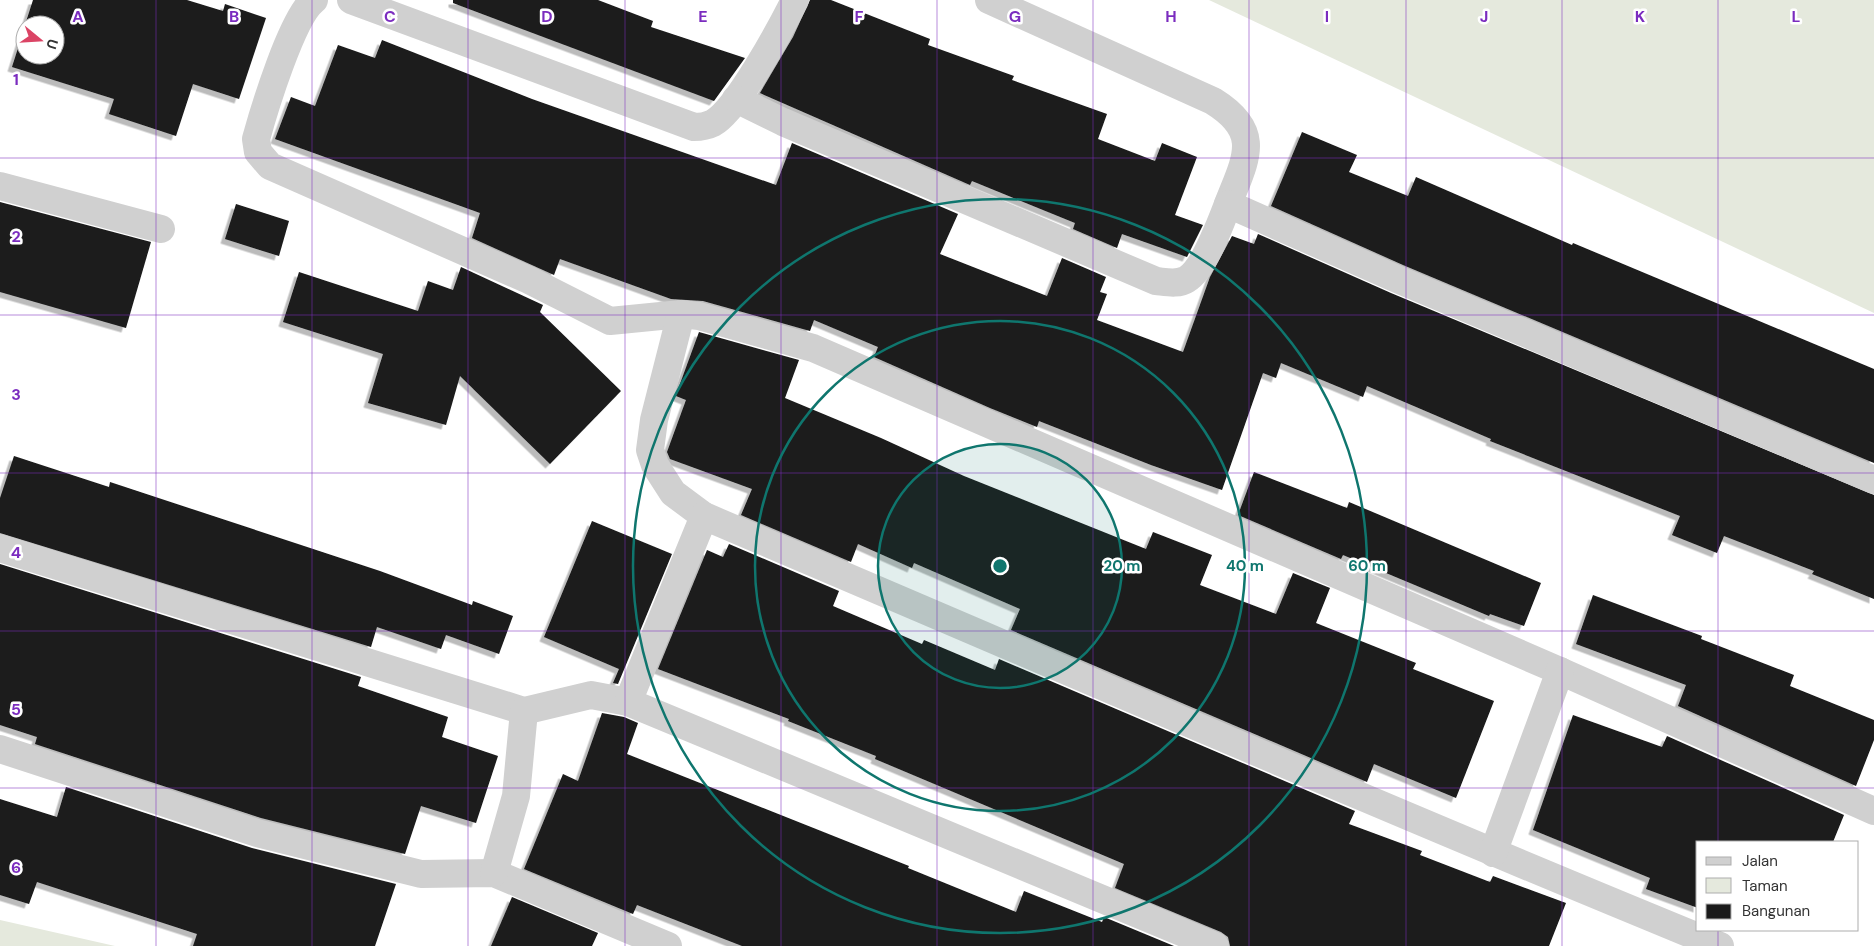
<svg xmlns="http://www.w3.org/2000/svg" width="1874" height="946" font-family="'DM Sans',sans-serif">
	<defs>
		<filter id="shadow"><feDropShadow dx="-4.5" dy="4.5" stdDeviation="0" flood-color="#0004"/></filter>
	</defs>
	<rect width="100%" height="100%" fill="#fff"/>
	<g fill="#e5e9dd">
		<path d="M1209 0H1874V313Z"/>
		<path d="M0 920 115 946H0Z"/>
	</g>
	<g fill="#1a1a1a" filter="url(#shadow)">
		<path d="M33 0H187L223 11 225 4 266 18 239 99 193 84 176 136 109 114 114 99 12 67 25 26V55H55V25H25Z"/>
		<path d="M453 0H598L653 21 651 27 745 58 714 101 453 3Z"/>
		<path d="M810 0H831L930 39 928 45 1014 76 1012 80 1107 114 1098 139 1155 161 1162 143 1197 157 1175 215 1203 225 1187 257 1122 234 1117 248 1073 229 1075 223 972 181 970 185 760 93 793 37Z"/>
		<path d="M382 40 532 99 776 185 792 143 958 214 940 254 1047 296 1062 258 1106 277 1100 292 1107 294 1097 320 1183 352 1210 277 1232 236 1254 244 1258 234 1391 293 1874 495V599L1812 574 1814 571 1724 536 1717 553 1672 535 1680 516 1490 441 1491 439 1367 386 1363 397 1281 363 1276 378 1263 373 1222 490 1151 465 1039 421 1037 427 990 408 874 357 878 347 814 320 810 331 703 301 671 299 560 259 554 275 472 238 480 213 275 139 291 97 315 106 338 45 375 58Z"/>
		<path d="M1302 132 1357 155 1349 172 1408 196 1416 177 1572 245 1573 243 1874 369V463L1403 265 1271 206Z"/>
		<path d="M0 202 151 242 126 328 0 292Z"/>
		<path d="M236 204 289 221 279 256 225 239Z"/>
		<path d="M461 267 543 305 540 312 621 391 550 464 460 376 446 425 368 403 383 354 283 322 299 272 418 311 428 281 453 290Z"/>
		<path d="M699 332 799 360 785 398 881 438 964 476 1146 549 1153 532 1212 555 1200 585 1276 614 1293 573 1330 588 1316 623 1416 663 1413 669 1494 701 1456 798 1374 764 1367 782 1011 630 1020 609 914 563 912 568 858 544 851 562 741 515 752 489 670 459 667 452 686 400 676 396 677 392Z"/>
		<path d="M14 456 109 487 110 482 380 571 472 605 473 601 513 616 499 654 446 635 441 649 377 627 371 647 0 533V498Z"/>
		<path d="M1254 472 1347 508 1349 502 1541 583 1524 626 1490 614 1489 616 1343 555 1341 559 1238 515Z"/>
		<path d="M592 521 672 554 618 684 613 683 619 669 544 637Z"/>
		<path d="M729 544 839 591 833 606 922 644 924 640 995 670 999 659 1355 811 1349 824 1422 851 1420 855 1490 882 1493 876 1566 903 1549 946H1230L1228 937 1221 932 1115 888 1124 864 875 759 876 756 788 721 789 719 658 669 707 550 723 557Z"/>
		<path d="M0 564 361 677 358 686 448 717 442 737 498 756 476 823 421 806 405 854 261 818 35 744 37 737 0 725Z"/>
		<path d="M1593 595 1702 636 1701 639 1794 675 1790 686 1874 720V740L1856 786 1678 706 1686 685 1576 644Z"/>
		<path d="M602 713 624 717 638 723 627 754 909 866 908 868 1016 912 1024 891 1102 922 1104 917 1174 946H742L637 905 633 914 524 869 563 774 578 781Z"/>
		<path d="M1573 715 1662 747 1667 736 1844 815 1833 842H1698V908L1646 889 1650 878 1533 830Z"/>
		<path d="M66 787 252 848 396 884 375 946H193L197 934 37 882 29 904 0 895V799L57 817Z"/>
		<path d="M512 897 598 933 592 946H491Z"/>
	</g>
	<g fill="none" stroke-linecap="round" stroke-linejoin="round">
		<g stroke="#d0d0d0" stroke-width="28">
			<path d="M314 0C292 17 264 110 256 139L258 152 270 166 529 280 610 321 681 314 699 316 813 348 1560 671 1874 811"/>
			<path d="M351 0 694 127C701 127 707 126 713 123 737 110 781 28 795 0"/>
			<path d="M989 0 1213 101C1263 132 1246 158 1228 204"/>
			<path d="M736 99 783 122 1156 281C1166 282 1178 285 1187 279 1204 269 1221 222 1228 204L1397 279 1874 480"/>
			<path d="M0 186 161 229"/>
			<path d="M681 314 654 420 650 450 655 465 673 493 704 516"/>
			<path d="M0 548 524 711 591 695 628 702 1215 946"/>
			<path d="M628 702 704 516C1043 660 1380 807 1720 946"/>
			<path d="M0 749 257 833 421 874 494 873 668 946"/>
			<path d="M1493 853 1560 671"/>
			<path d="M494 873 516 796 524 711"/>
		</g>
	</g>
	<path fill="none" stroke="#7b2cbf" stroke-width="1" stroke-opacity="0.55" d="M156 0V946M312 0V946M468 0V946M625 0V946M781 0V946M937 0V946M1093 0V946M1249 0V946M1406 0V946M1562 0V946M1718 0V842M0 158H1874M0 315H1874M0 473H1874M0 631H1874M0 788H1874M1718 930V946"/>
	<circle cx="1000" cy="566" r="122" fill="#0f766e" fill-opacity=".12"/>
	<g fill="none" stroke="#0f766e" stroke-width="2.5">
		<circle cx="1000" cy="566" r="122"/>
		<circle cx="1000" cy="566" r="245"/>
		<circle cx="1000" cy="566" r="367"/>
	</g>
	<g font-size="16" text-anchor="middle" font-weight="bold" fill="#7b2cbf" stroke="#fff" stroke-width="5" stroke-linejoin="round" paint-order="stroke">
		<text x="78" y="22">A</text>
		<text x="234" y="22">B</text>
		<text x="390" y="22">C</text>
		<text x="547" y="22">D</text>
		<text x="703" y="22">E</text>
		<text x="859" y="22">F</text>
		<text x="1015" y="22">G</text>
		<text x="1171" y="22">H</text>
		<text x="1327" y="22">I</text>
		<text x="1484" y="22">J</text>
		<text x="1640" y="22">K</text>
		<text x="1796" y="22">L</text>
		<text x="16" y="85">1</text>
		<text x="16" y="242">2</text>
		<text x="16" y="400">3</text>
		<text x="16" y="558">4</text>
		<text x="16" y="715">5</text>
		<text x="16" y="873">6</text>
	</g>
	<circle cx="1000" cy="566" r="8" fill="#0f766e" stroke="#fff" stroke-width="2.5"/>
	<g font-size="15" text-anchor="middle" font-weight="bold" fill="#0f766e" stroke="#fff" stroke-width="5" stroke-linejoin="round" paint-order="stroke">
		<text x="1122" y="571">20 m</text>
		<text x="1245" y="571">40 m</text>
		<text x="1367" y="571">60 m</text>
	</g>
	<rect x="1696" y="841" width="162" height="90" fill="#ffffff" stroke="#adadad"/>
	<rect x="1706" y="857" width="25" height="8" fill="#d0d0d0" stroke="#adadad"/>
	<text x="1742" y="866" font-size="15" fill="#333333">Jalan</text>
	<rect x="1706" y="878" width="25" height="15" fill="#e5e9dd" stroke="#adadad"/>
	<text x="1742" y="891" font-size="15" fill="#333333">Taman</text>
	<rect x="1706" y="904" width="25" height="15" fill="#1a1a1a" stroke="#adadad"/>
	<text x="1742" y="916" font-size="15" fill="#333333">Bangunan</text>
	<g transform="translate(40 40) rotate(108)"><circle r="24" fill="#ffffff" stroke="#adadad"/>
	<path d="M0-4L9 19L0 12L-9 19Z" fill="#db4465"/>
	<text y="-8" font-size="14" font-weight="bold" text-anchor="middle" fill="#333333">U</text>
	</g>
</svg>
